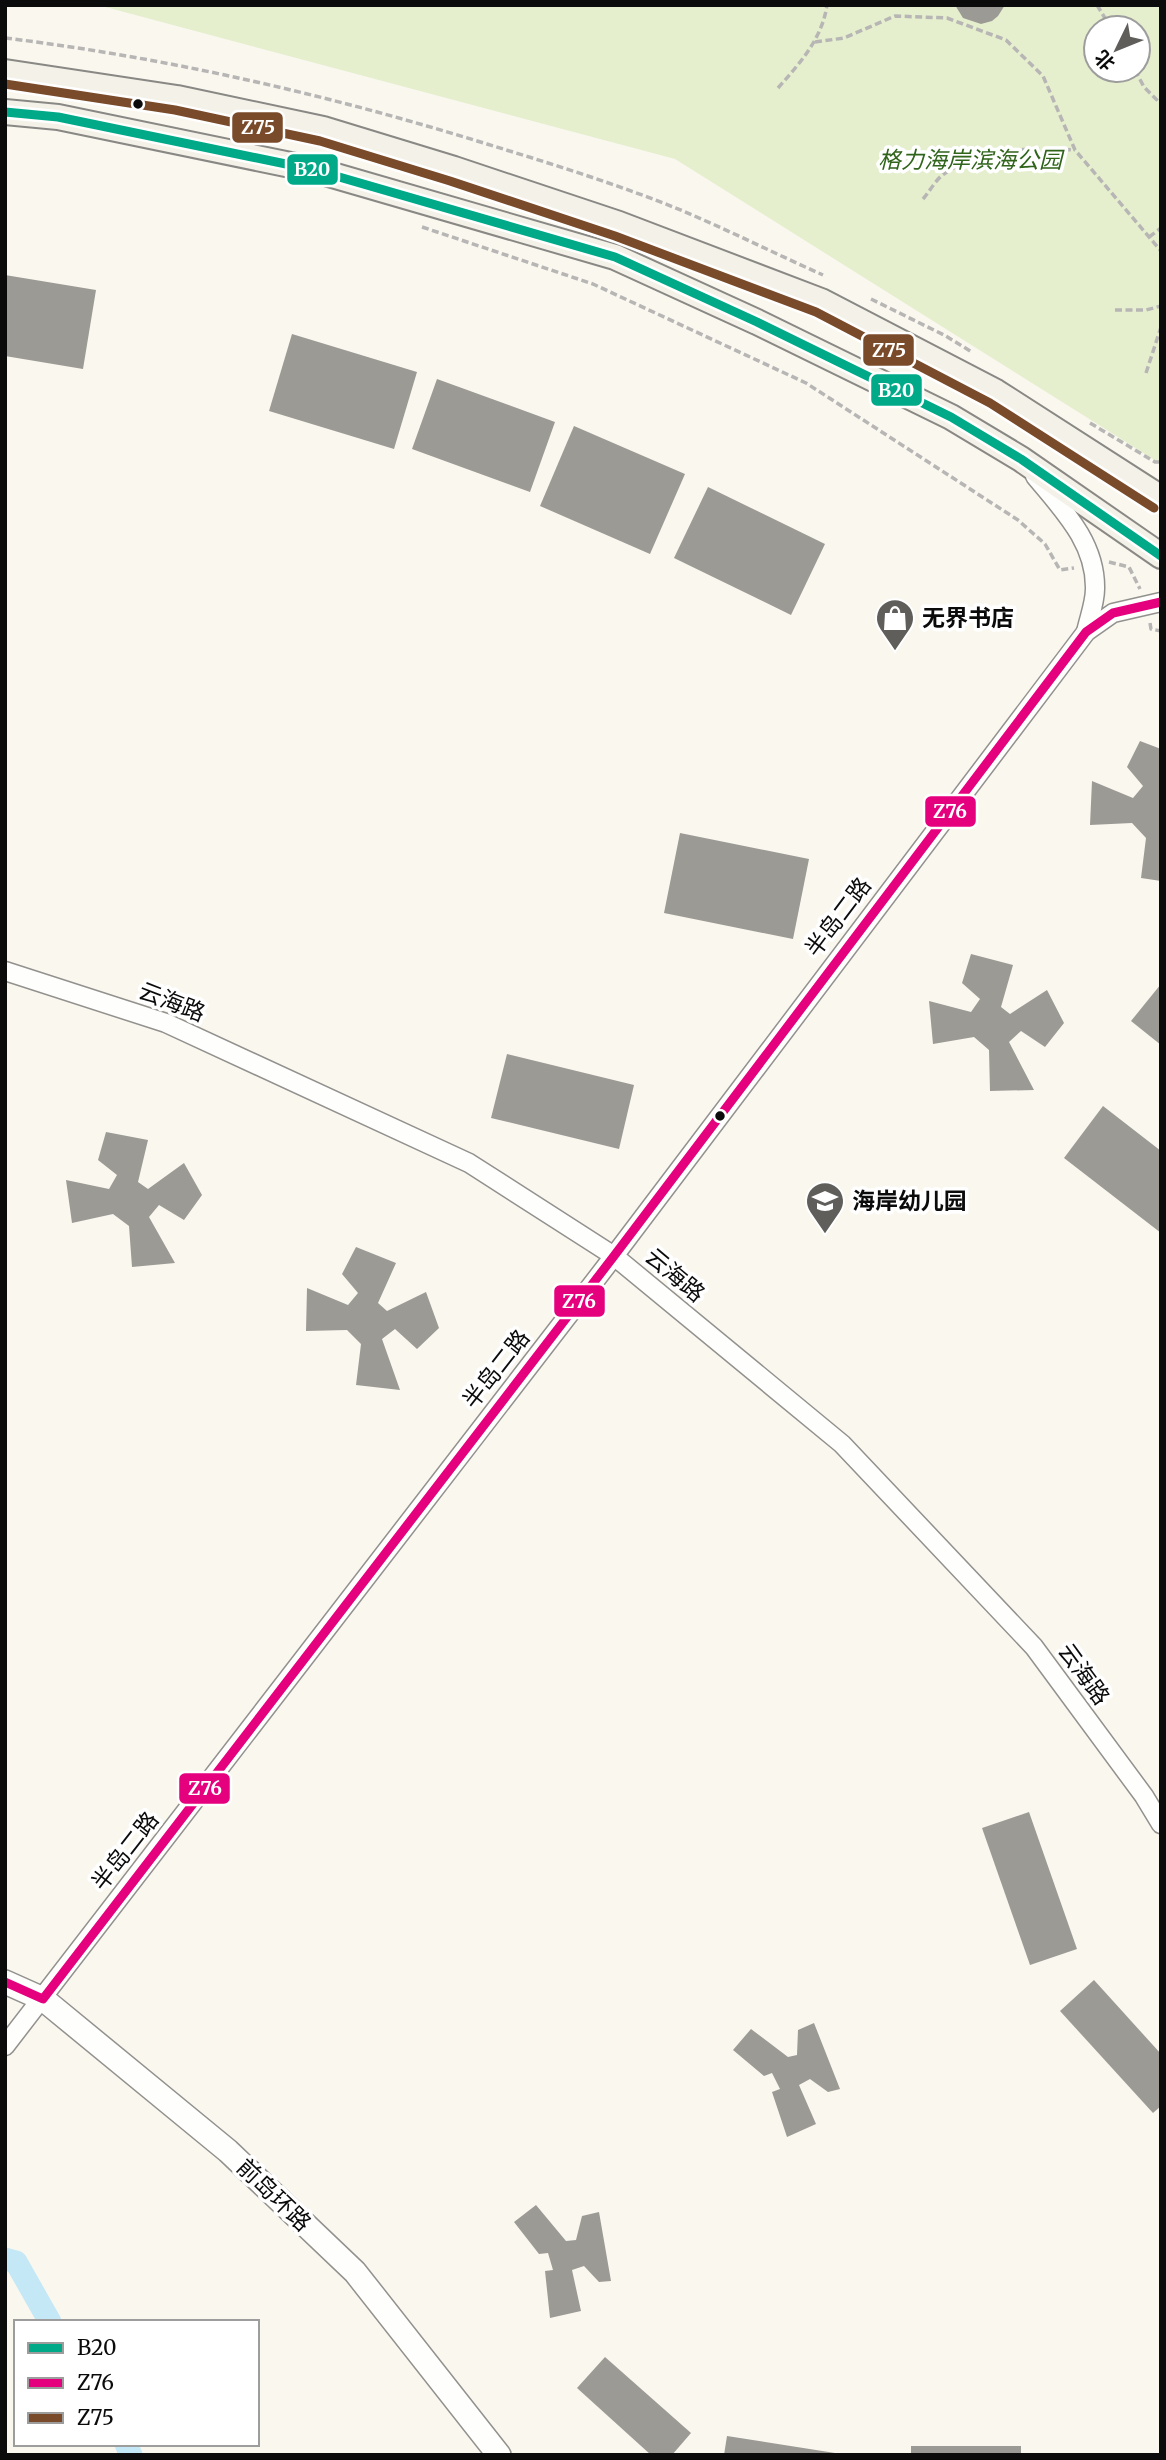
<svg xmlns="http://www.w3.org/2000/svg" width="1166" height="2460" font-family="Merriweather,'Noto Sans SC',serif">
	<rect width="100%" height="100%" fill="#faf7ef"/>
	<path fill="#e5efce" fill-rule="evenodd" d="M98 5H1161V464L675 159ZM1096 28H1138V70H1096Z"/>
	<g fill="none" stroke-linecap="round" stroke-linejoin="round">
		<g stroke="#c4e8f5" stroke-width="23">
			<path d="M5 2259 16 2262 50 2322"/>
			<path d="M126 2444 131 2455"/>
		</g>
	</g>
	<g fill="#9c9a95">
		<path d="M955 5H1005L998 16 992 21 981 24 963 18Z"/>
		<path d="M5 275 96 290 83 369 5 356Z"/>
		<path d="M292 334 417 372 394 449 269 411Z"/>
		<path d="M437 379 555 422 530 492 412 449Z"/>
		<path d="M574 426 685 474 650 554 540 506Z"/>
		<path d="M708 487 825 544 791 615 674 558Z"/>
		<path d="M1140 741 1161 749V881L1141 878 1146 838 1132 823 1090 825 1092 781 1133 798 1143 786 1127 767Z"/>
		<path d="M680 833 809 859 793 939 664 913Z"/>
		<path d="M971 954 1013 965 1001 1007 1010 1014 1047 990 1064 1023 1045 1047 1021 1031 1009 1042 1034 1090 990 1091 989 1050 974 1037 933 1044 929 1001 971 1012 980 999 962 983Z"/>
		<path d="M1161 984V1045L1131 1021Z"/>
		<path d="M507 1054 634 1085 619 1149 491 1118Z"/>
		<path d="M1103 1106 1161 1151V1233L1064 1158Z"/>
		<path d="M106 1132 148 1140 138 1182 148 1189 184 1163 202 1195 184 1220 159 1205 149 1217 175 1263 132 1267 129 1226 113 1214 72 1223 66 1180 109 1189 117 1175 98 1160Z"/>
		<path d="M356 1247 396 1263 378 1303 387 1311 426 1292 439 1328 417 1349 395 1329 382 1339 400 1390 356 1385 361 1344 347 1330 306 1331 307 1288 348 1305 358 1293 342 1274Z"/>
		<path d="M1029 1812 1077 1949 1030 1965 982 1828Z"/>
		<path d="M1094 1980 1161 2054V2106L1153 2113 1060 2011Z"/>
		<path d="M814 2023 840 2089 828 2092 810 2079 799 2085 816 2124 787 2137 772 2092 780 2089 772 2073 764 2076 733 2050 751 2029 788 2057 797 2055 798 2030Z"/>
		<path d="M536 2205 566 2241 576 2240 582 2216 599 2212 611 2281 599 2282 584 2266 572 2270 581 2311 550 2318 545 2271 553 2270 548 2253 539 2254 514 2222Z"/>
		<path d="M605 2357 691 2433 672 2455H651L577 2388Z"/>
		<path d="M727 2436 835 2453V2455H724Z"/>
		<rect x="911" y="2446" width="110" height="9"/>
	</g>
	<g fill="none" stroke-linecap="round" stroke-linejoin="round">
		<defs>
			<g id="minor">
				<path d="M1035 476C1063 510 1096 543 1095 589 1095 603 1089 618 1086 632"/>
				<path d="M5 971 166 1023 469 1163 614 1256 842 1444 1034 1647 1144 1796 1161 1824"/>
				<path d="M5 2046 614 1256 1086 632 1113 613 1161 602"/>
			</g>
			<path id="tertiary" d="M5 1982 43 1999 228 2151 355 2272 499 2455"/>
			<g id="secondary">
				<path d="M5 72 177 98 323 129 454 169 619 224 821 301 996 392 1161 498"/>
				<path d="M5 112 58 117 315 170 615 257 757 322 951 417 1021 459 1161 556"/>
			</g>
		</defs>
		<use href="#minor" stroke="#93918e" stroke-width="21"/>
		<use href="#tertiary" stroke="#93918e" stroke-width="26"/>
		<use href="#secondary" stroke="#898884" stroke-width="28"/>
		<g stroke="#b7b6b5" stroke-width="3.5" stroke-dasharray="7 3.5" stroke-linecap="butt">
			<path d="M1097 5 1111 28"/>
			<path d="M5 38C169 58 329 95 487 144 552 164 620 185 683 211 730 231 776 254 823 275"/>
			<path d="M815 42 844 38 895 16 947 18 1006 40 1043 76 1075 150 1161 251"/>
			<path d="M1135 70 1144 87 1161 104"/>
			<path d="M778 88C800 63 822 39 827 5"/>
			<path d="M923 199C930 191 936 179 944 174 986 146 1028 148 1075 150"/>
			<path d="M422 227 593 284 806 383 1018 520 1045 544 1060 570 1074 568"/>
			<path d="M1149 237 1161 228"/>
			<path d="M871 299 944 335 972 352"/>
			<path d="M1115 310H1146L1161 306"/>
			<path d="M1146 373 1161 327"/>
			<path d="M1090 423 1155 462H1161"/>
			<path d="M1109 562 1129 567 1140 589"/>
			<path d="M1150 623 1151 629 1161 631"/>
		</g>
		<use href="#minor" stroke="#fefefd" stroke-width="18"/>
		<use href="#tertiary" stroke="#fefefd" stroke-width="23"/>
		<use href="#secondary" stroke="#f4f2e8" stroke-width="24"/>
		<defs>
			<path id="bus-1" d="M5 112 58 117 315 170 615 257 757 322 951 417 1021 459 1161 556"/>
			<path id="bus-2" d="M5 1982 43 1999 614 1256 1086 632 1113 613 1161 602"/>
			<path id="bus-3" d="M5 84 175 110 320 141 450 181 615 236 816 312 990 403 1154 508"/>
		</defs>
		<use href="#bus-1" stroke="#fff" stroke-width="14"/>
		<use href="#bus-2" stroke="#fff" stroke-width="14"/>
		<use href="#bus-3" stroke="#fff" stroke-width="14"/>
		<use href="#bus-1" stroke="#0a8" stroke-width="9"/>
		<use href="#bus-2" stroke="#e5007d" stroke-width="9"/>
		<use href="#bus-3" stroke="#7a4b2a" stroke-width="9"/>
	</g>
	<defs>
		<symbol id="shop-pin" viewBox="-11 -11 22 30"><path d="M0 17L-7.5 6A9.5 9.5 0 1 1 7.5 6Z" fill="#5f5e5b" stroke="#fff"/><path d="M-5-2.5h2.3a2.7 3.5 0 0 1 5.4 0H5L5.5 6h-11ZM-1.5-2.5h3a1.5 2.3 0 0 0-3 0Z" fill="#fff"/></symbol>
		<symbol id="school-pin" viewBox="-11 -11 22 30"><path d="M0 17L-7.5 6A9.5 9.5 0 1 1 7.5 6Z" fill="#5f5e5b" stroke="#fff"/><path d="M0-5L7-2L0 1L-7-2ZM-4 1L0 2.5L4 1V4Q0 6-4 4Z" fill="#fff"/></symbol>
	</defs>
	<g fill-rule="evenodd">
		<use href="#shop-pin" x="873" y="596" width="44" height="60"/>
		<use href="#school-pin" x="803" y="1179" width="44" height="60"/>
	</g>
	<g fill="#0b0b0b" stroke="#fff" stroke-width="2.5">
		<circle cx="138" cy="104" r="6"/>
		<circle cx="720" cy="1116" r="6"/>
	</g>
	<g text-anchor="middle" stroke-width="7" stroke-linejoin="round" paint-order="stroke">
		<g font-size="23" font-style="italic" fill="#30641b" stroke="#fff">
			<text x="970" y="168">格力海岸滨海公园</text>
		</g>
		<g font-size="23" font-weight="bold" fill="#0b0b0b" stroke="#fff" text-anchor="start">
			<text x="922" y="626">无界书店</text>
			<text x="852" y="1209">海岸幼儿园</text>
		</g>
		<g font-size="23" fill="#0b0b0b" stroke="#fff">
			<text transform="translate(838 917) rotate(-53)" y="8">半岛二路</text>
			<text transform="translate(172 1002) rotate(21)" y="8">云海路</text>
			<text transform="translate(675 1275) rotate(40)" y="8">云海路</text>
			<text transform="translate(496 1369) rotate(-52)" y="8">半岛二路</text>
			<text transform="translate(1084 1674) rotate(54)" y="8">云海路</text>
			<text transform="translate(125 1851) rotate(-52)" y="8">半岛二路</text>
			<text transform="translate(274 2195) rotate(44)" y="8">前岛环路</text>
		</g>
	</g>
	<g stroke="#fff" stroke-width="2.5">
		<rect x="231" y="111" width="53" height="33" rx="7" fill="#7a4b2a"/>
		<rect x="286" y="153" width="53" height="33" rx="7" fill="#0a8"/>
		<rect x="862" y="333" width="53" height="34" rx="7" fill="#7a4b2a"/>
		<rect x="870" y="373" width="53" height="34" rx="7" fill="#0a8"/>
		<rect x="924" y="795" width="53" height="33" rx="7" fill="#e5007d"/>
		<rect x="553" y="1284" width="53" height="34" rx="7" fill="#e5007d"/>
		<rect x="178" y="1772" width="53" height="33" rx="7" fill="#e5007d"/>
	</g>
	<g font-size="19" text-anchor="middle" font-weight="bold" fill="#fff">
		<text x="258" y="134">Z75</text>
		<text x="312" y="176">B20</text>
		<text x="889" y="357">Z75</text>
		<text x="896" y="397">B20</text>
		<text x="950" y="818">Z76</text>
		<text x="579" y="1308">Z76</text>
		<text x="205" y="1795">Z76</text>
	</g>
	<rect width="1166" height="2460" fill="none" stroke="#0b0b0b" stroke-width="14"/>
	<rect x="14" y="2320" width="245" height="126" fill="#ffffff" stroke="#9d9d9d" stroke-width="2"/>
	<rect x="28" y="2343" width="35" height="10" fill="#00aa88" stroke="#9d9d9d" stroke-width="2"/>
	<text x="77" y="2355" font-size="21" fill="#0b0b0b">B20</text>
	<rect x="28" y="2378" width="35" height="10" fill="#e5007d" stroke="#9d9d9d" stroke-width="2"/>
	<text x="77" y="2390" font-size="21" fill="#0b0b0b">Z76</text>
	<rect x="28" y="2413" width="35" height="10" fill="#7a4b2a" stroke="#9d9d9d" stroke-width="2"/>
	<text x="77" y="2425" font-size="21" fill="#0b0b0b">Z75</text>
	<g transform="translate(1117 49) rotate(227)"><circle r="33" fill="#ffffff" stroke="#9d9d9d" stroke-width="2"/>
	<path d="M0-5L12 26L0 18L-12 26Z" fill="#5f5e5b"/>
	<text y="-10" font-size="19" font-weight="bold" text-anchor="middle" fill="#0b0b0b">北</text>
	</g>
</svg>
